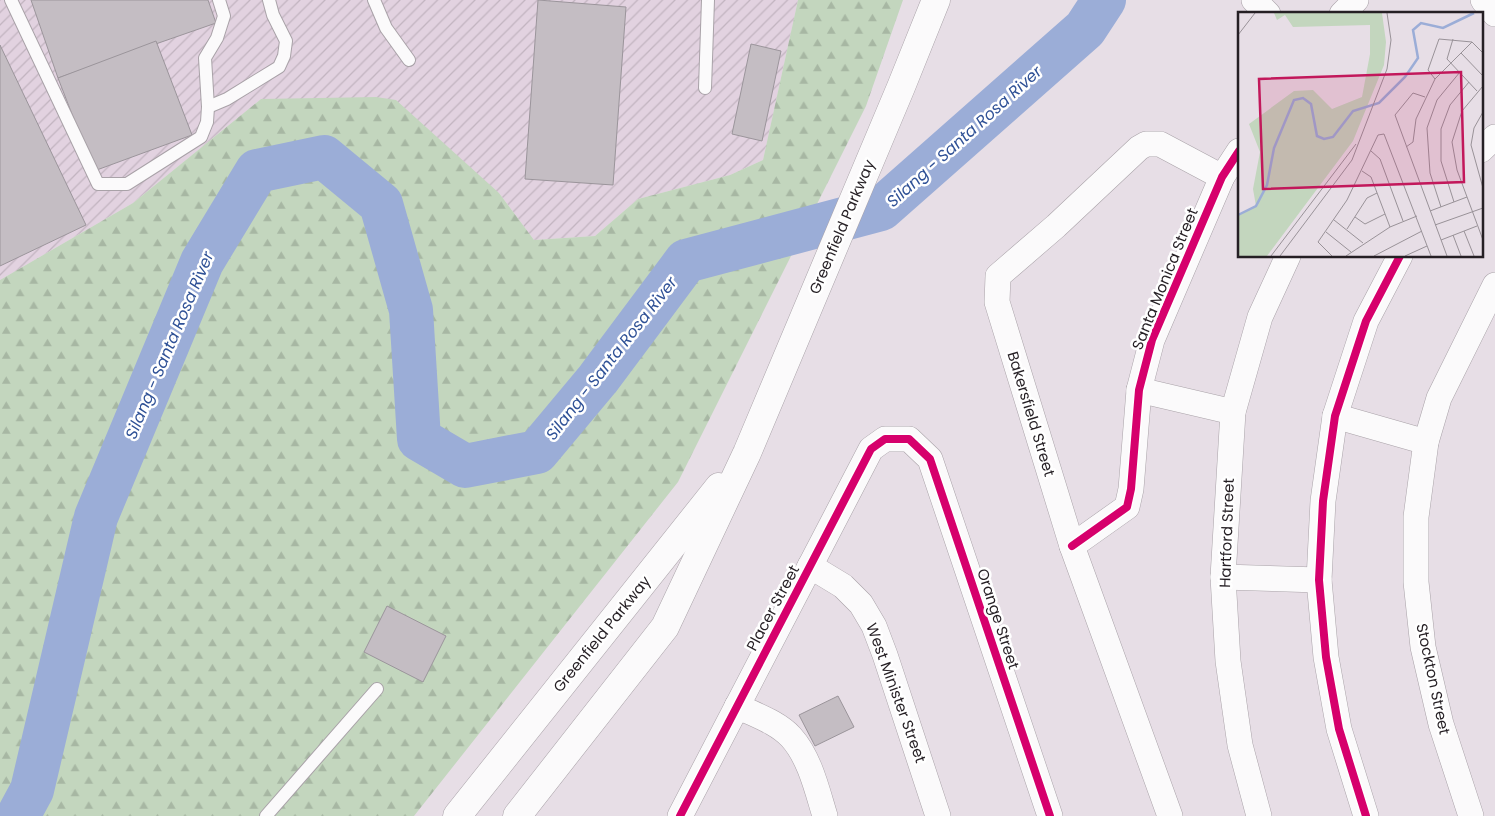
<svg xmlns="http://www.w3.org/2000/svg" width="1495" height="816" font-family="Poppins,sans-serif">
	<defs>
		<pattern id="industrial-furrows" width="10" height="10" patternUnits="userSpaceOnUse" patternTransform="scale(1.25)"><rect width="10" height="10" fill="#e2d2e0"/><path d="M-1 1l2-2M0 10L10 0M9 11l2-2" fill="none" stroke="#c2b4c0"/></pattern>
		<pattern id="forest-firs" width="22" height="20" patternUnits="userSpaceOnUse" patternTransform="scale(1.25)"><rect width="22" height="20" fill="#c3d6be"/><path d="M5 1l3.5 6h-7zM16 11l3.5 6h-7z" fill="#a7b7a3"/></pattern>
	</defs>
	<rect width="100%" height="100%" fill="#e7dee6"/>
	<path fill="url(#industrial-furrows)" d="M0 0H798L763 160 730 175 638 199 595 236 534 240 499 193 261 99 133 203 0 280Z"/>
	<path fill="url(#forest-firs)" d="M798 0H903L866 106 678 482 414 816H0V280L133 203 261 99 376 97 396 100 499 193 534 240 595 236 638 199 730 175 763 160Z"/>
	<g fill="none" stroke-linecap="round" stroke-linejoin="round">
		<path stroke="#9badd7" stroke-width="44" d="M18 816 32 790 96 517 202 262 257 171 324 157 381 204 411 310 419 439 465 466 537 452 598 379 686 261 881 209 1085 29 1104 0"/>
	</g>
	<g fill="#c4bdc3" stroke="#9b959b">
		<path d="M31 0H208L216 23 58 78Z"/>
		<path d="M538 0 626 7 613 185 525 179Z"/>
		<path d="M156 41 192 135 94 171 58 78Z"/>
		<path d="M751 44 781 51 762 141 732 134Z"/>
		<path d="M0 45 86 225 0 266Z"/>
		<path d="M387 606 446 636 423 682 364 652Z"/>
		<path d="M838 696 854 727 815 746 799 715Z"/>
	</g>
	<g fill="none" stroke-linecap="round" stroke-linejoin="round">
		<defs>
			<g id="service">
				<path d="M11 0 98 184H127L201 137 207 122 208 107 205 58 217 38 224 16 219 0"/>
				<path d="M374 0 386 28 409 60"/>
				<path d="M705 88 708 0"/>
				<path d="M208 107 227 99 279 67 284 56 286 41 273 15 269 0"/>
				<path d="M266 816 377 689"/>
			</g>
			<g id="minor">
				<path d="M1254 0 1268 14"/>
				<path d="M1483 0 1495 14"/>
				<path d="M1342 14 1356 0"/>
				<path d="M1481 150 1495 137"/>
				<path d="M1139 390 1233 412"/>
				<path d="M1335 416 1426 442"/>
				<path d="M1072 546 1127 507 1131 489 1139 390 1152 340 1222 177 1239 151"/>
				<path d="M810 566 843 586 861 604 874 626 885 655 938 816"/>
				<path d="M1223 577 1319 580"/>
				<path d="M737 706C755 715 777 722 791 737 810 758 817 790 825 816"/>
				<path d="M680 816 871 449 885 439H909L930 459 1050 816"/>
				<path d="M1170 816 1072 546 997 302 998 276 1056 226 1139 148 1146 144H1160L1222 177"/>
				<path d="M1259 816 1240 745 1228 661 1223 577 1233 412 1260 317 1288 256"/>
				<path d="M1366 816 1339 729 1326 657 1319 580 1323 501 1335 416 1366 321 1400 256"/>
				<path d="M1471 816 1441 724 1423 647 1416 582V517L1426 442 1439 398 1495 285"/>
			</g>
			<g id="secondary">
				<path d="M457 816 719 487"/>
				<path d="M517 816 665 627 747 453 901 87 936 0"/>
			</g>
		</defs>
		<use href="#service" stroke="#a9a2a8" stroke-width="14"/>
		<use href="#minor" stroke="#a9a2a8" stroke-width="26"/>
		<use href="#secondary" stroke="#a9a2a8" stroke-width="29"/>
		<use href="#service" stroke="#fbfafb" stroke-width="12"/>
		<use href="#minor" stroke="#fbfafb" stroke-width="25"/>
		<use href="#secondary" stroke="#fbfafb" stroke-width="28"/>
		<defs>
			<g id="cycleway">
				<path d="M1072 546 1127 507 1131 489 1139 390 1152 340 1222 177 1239 151"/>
				<path d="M680 816 871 449 885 439H909L930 459 1050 816"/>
				<path d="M1366 816 1339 729 1326 657 1319 580 1323 501 1335 416 1366 321 1400 256"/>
			</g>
		</defs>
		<use href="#cycleway" stroke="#fff" stroke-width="11"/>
		<use href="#cycleway" stroke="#d6006c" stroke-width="8"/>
	</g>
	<g text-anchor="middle" stroke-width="5" stroke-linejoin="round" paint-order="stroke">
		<g font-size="15" fill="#251f24" stroke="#fff">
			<text transform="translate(842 227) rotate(-67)" y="5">Greenfield Parkway</text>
			<text transform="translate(1165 279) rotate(-68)" y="5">Santa Monica Street</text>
			<text transform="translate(1031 414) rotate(73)" y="5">Bakersfield Street</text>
			<text transform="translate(1227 533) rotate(-88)" y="5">Hartford Street</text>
			<text transform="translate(773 608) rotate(-62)" y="5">Placer Street</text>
			<text transform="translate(998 619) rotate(72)" y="5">Orange Street</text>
			<text transform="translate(602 634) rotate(-51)" y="5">Greenfield Parkway</text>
			<text transform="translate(1433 679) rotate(78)" y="5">Stockton Street</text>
			<text transform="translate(896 693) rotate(70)" y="5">West Minister Street</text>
		</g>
		<g font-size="16" font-style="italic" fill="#2f5196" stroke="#fff">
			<text transform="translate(964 136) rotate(-42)" y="6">Silang - Santa Rosa River</text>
			<text transform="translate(169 345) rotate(-67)" y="6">Silang - Santa Rosa River</text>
			<text transform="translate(611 358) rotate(-52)" y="6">Silang - Santa Rosa River</text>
		</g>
	</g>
	<g transform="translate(1238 12)">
		<rect width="245" height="245" fill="#e7dee6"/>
		<path d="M36 1H132V13L55 15 47 3 39 8Z" fill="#c3d6be"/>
		<path d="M132 1H144L148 30 146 53 115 129 29 244H0V203L18 194 15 177 22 140 11 112 56 79 75 78 94 97 124 85 132 42Z" fill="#c3d6be"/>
		<path fill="none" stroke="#9badd7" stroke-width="2.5" d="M0 203 18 194 29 173 36 136 56 88 65 86 73 92 79 124 86 127 95 125 115 99 141 91 167 65 180 46 175 18 183 11 205 16 236 1"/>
		<path fill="none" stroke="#999298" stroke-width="1" d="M0 23 17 1M215 27 209 47 239 79M223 41 245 64M197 67 190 58 201 27 234 30 245 41M245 74 224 99 214 130 219 158 245 228M187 85 175 81 157 103 209 244M245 100 236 116 233 133 245 176M168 135 175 130 178 107 197 67 234 30M133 139 142 147 165 209M124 159 133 165 152 215M216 190 203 149V117L212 93 231 70M203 195 192 161 189 116 199 88 222 60M192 199 229 185M117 205 127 212 147 202M96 208 125 231M197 213 245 196M109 217 129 186 139 181M226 219 236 244M88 220 113 240M215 223 223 244M203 228 239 214M33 244 118 132M42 244 114 148 149 57 153 28 149 1M94 244 80 230 109 188 140 123 146 122 193 244M108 244 152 215 179 204M136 244 184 219M167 244 189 234"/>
		<path fill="#c2185b" fill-opacity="0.15" stroke="#c2185b" stroke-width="2.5" d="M223 60 226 170 25 177 21 67Z"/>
		<rect width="245" height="245" fill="none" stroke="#251f24" stroke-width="2.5"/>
	</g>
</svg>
